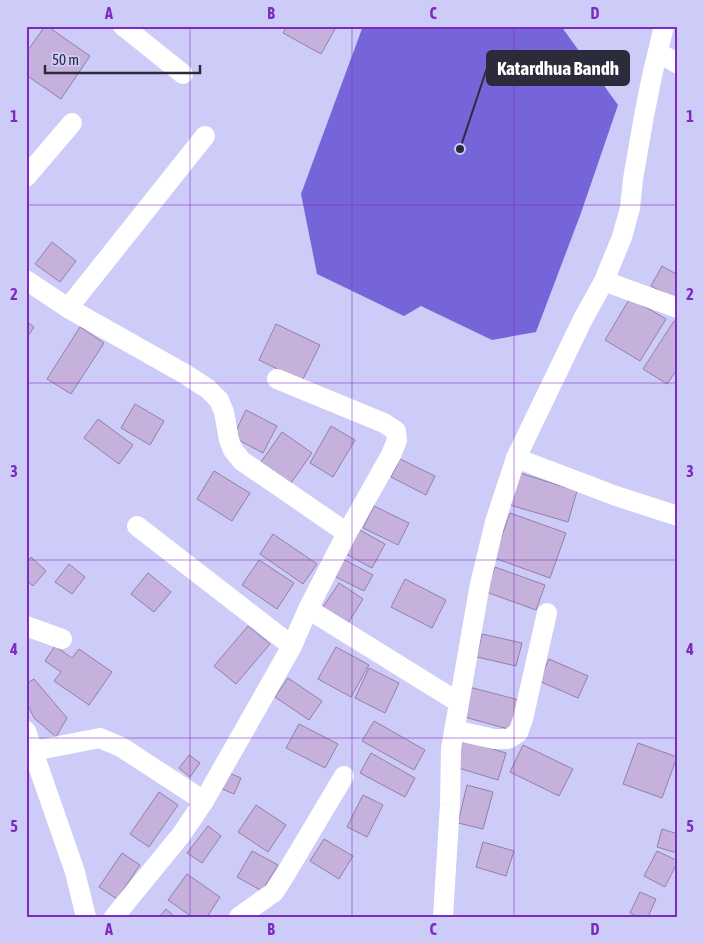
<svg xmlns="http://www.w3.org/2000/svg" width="704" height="943" font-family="'Asap Condensed',sans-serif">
	<rect width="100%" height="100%" fill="#cdcbf8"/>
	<path fill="#7665d8" d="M363 26H561L618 105 581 213 536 332 492 340 421 306 404 316 317 274 301 194Z"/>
	<g fill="#c5b1db" stroke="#9380a7">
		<path d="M45 26H47L90 56 61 99 26 75V53Z"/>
		<path d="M287 26H330L335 29 321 54 283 33Z"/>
		<path d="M52 242 76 261 60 282 35 264Z"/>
		<path d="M662 266 678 275V301L651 286Z"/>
		<path d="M630 298 666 319 640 361 605 340Z"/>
		<path d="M26 321 34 327 26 339Z"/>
		<path d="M674 321 678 323V368L667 384 643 369Z"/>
		<path d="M276 324 320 345 302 381 259 360Z"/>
		<path d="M80 327 104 343 71 394 47 379Z"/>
		<path d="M135 404 164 421 150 445 121 428Z"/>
		<path d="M246 410 277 426 263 453 233 437Z"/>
		<path d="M98 419 133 445 119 464 84 438Z"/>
		<path d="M331 426 355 440 333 477 310 463Z"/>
		<path d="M282 432 312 453 291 483 261 462Z"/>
		<path d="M400 459 435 476 426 495 391 477Z"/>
		<path d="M214 471 250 493 232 521 197 499Z"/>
		<path d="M520 473 577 491 568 522 510 505Z"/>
		<path d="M374 506 409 523 398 545 363 528Z"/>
		<path d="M510 513 566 533 550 578 494 558Z"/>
		<path d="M358 529 385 544 372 568 344 553Z"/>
		<path d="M273 534 317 564 303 584 260 554Z"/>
		<path d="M31 557 46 571 33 586 26 580V563Z"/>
		<path d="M343 559 373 575 364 591 334 576Z"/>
		<path d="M259 560 294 583 277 609 242 585Z"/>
		<path d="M69 564 85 577 72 594 55 582Z"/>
		<path d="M495 567 545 585 536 610 486 592Z"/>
		<path d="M148 573 171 592 154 612 131 594Z"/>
		<path d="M405 579 446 600 432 628 391 607Z"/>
		<path d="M339 583 363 599 348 623 323 607Z"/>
		<path d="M248 626 270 644 236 684 214 666Z"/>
		<path d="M482 634 522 643 516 666 477 657Z"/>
		<path d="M55 646 72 658 79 649 112 672 89 705 54 681 61 672 45 661Z"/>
		<path d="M336 647 369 665 351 697 318 679Z"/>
		<path d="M549 659 588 676 578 698 539 681Z"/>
		<path d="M369 668 399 683 385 713 355 698Z"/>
		<path d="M288 678 322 701 309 720 275 697Z"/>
		<path d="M34 679 67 718 56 737 34 718 26 701V684Z"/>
		<path d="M469 687 523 701 515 731 461 716Z"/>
		<path d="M374 721 425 750 414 770 362 741Z"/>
		<path d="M299 724 338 744 325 768 286 748Z"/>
		<path d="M463 740 506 753 498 780 455 767Z"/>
		<path d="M638 743 677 757 662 798 623 784Z"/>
		<path d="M523 745 573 769 559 796 510 772Z"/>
		<path d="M371 753 415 778 405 797 360 773Z"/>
		<path d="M189 755 200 763 190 777 179 768Z"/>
		<path d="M227 772 241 778 234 794 220 788Z"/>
		<path d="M467 785 493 792 483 829 458 823Z"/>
		<path d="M159 792 178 805 149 847 130 834Z"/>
		<path d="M363 795 383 805 367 837 347 827Z"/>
		<path d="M256 805 286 825 268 852 238 832Z"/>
		<path d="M208 826 221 836 202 863 187 853Z"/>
		<path d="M662 829 678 834 677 853 657 847Z"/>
		<path d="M324 839 353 856 339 879 310 861Z"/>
		<path d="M483 842 514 851 506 876 476 867Z"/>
		<path d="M252 851 278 865 262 891 237 877Z"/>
		<path d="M657 851 678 861 665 887 644 876Z"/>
		<path d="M122 853 140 865 117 899 99 887Z"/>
		<path d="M187 874 220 897 207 917H192L168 900Z"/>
		<path d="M640 892 656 899 648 917H638L630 913Z"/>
		<path d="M166 909 175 917H159Z"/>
	</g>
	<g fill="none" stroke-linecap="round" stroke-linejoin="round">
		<g stroke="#fff" stroke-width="20">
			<path d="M123 26 183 74"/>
			<path d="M658 52 678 64"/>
			<path d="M26 177 72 123"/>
			<path d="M26 280 68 308 185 374 208 389 219 400 224 412 229 440 233 450 242 461 347 533"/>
			<path d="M604 281 678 308"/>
			<path d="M68 308 205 136"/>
			<path d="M516 458 616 496 678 516"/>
			<path d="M137 526 292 646"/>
			<path d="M308 609 458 702"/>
			<path d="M26 626 62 639"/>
			<path d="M454 730 494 739H508L518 733 523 719 547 613"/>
			<path d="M26 731 75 872 86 917"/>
			<path d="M33 751 100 738 121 747 204 801"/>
			<path d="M114 917 181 835 204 801 292 646 308 609 347 533 391 455 397 440 396 431 384 423 277 379"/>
			<path d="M239 917 274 892 285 875 344 776"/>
			<path d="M443 917 450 804 451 749 480 584 495 522 516 458 583 319 604 281 622 237 630 208 633 179 644 116 652 76 664 26"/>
		</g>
	</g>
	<path fill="none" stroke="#7b2cbf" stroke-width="1" stroke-opacity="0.55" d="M190 26V917M352 26V917M514 26V917M26 205H678M26 383H678M26 560H678M26 738H678"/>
	<path fill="none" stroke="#2c2b3c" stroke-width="2" d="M460 149L487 68"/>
	<circle fill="#2c2b3c" stroke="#cdcbf8" stroke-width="2" cx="460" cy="149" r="5"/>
	<rect fill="#2c2b3c" stroke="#2c2b3c" stroke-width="2" x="487" y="51" width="142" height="34" rx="5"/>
	<g font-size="19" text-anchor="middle" font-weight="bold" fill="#fff">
		<text x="558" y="75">Katardhua Bandh</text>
	</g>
	<rect width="704" height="943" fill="none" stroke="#cdcbf8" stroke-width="55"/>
	<path d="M45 65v8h155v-8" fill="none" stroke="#2c2b3c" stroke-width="2.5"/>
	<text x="52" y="65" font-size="15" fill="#2c2b3c" stroke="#cdcbf8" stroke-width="4" paint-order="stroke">50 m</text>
	<rect x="28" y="28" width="648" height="888" fill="none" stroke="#7b2cbf" stroke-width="2"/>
	<g font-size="16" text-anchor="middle" font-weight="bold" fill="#7b2cbf">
		<text x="109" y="19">A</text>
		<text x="271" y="19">B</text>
		<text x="433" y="19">C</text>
		<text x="595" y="19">D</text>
		<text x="14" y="122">1</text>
		<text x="690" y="122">1</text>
		<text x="14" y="300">2</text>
		<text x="690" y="300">2</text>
		<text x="14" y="477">3</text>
		<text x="690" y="477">3</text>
		<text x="14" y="655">4</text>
		<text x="690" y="655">4</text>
		<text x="14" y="832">5</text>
		<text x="690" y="832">5</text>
		<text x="109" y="935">A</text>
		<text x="271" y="935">B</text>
		<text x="433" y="935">C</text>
		<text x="595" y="935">D</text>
	</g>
</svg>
